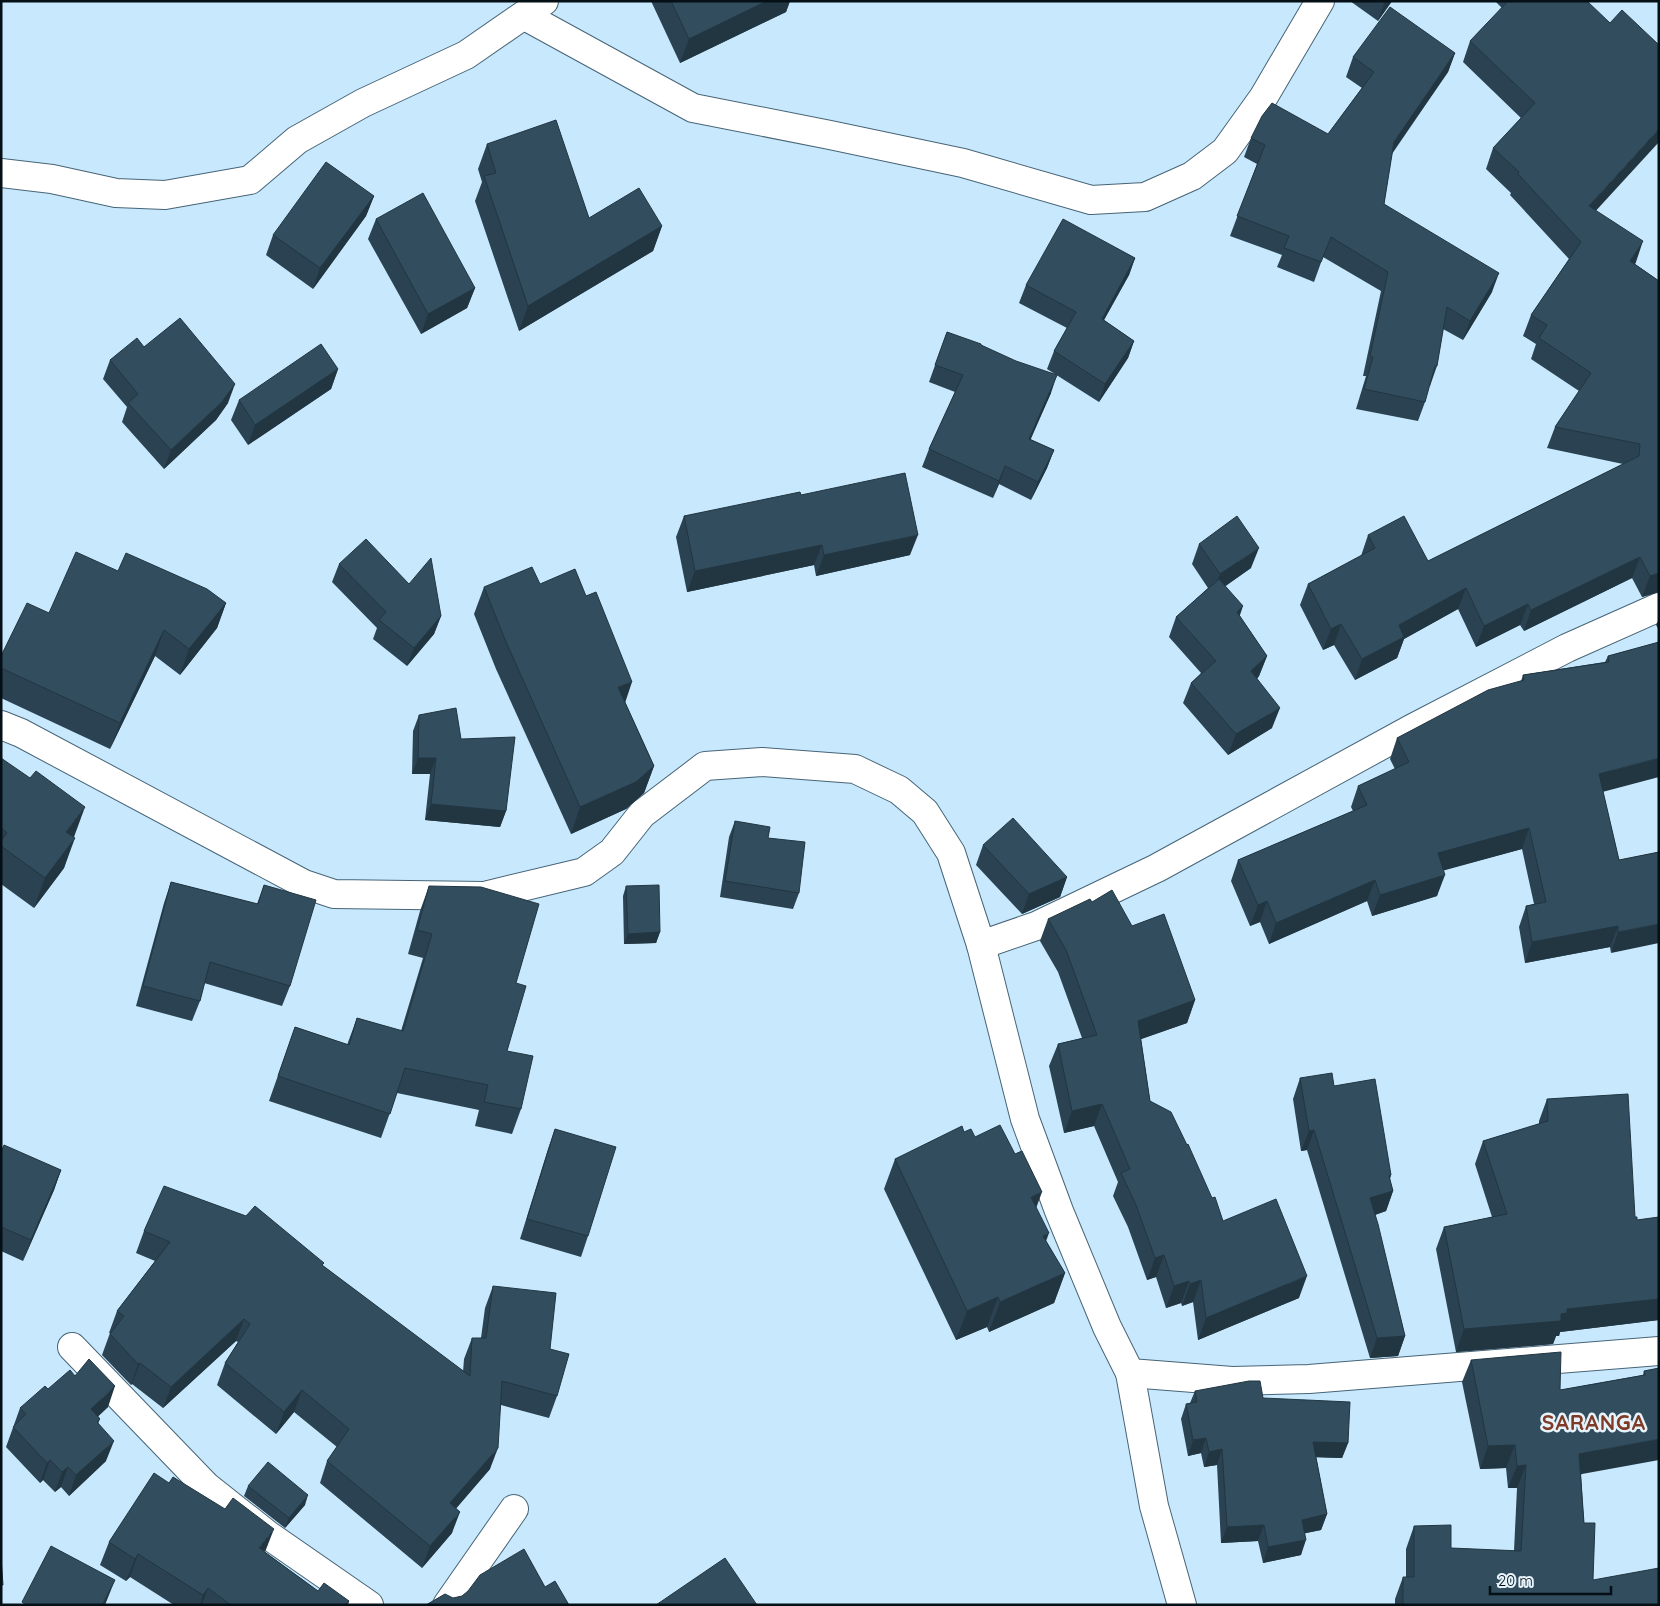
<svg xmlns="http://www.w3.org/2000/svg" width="1660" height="1606" font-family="Quicksand,sans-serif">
	<rect width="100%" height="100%" fill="#c8e9fd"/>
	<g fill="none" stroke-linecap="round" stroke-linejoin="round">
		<defs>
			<g id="minor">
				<path d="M525 16 693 108 830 135 963 163 1091 200 1145 197 1192 176 1225 151 1263 98 1320 1"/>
				<path d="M1 173 52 179 116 193 165 195 250 180 297 140 363 103 466 55 544 1"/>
				<path d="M1 725 21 733 304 884 334 894 484 896 584 872 612 852 642 814 705 766 762 762 855 769 899 790 925 812 951 853 981 945 1036 926 1157 868 1413 728 1567 648 1659 607"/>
				<path d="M981 945 1025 1119 1059 1211 1107 1327 1130 1373 1232 1381 1309 1379 1659 1351"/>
				<path d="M72 1347 206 1486 268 1535 369 1605"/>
				<path d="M1130 1373 1154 1506 1182 1605"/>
				<path d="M447 1605 514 1509"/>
			</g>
		</defs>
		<use href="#minor" stroke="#476476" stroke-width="30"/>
		<use href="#minor" stroke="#fff" stroke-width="28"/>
	</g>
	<g fill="#2a4251">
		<path d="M651 1H790L786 12 680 63Z"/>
		<path d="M1350 1H1392L1378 21Z"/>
		<path d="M1495 1H1587L1596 211 1636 262 1635 264 1659 281V592L1642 597 1632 578 1524 631 1520 625 1476 647 1458 609 1404 639 1397 658 1355 680 1334 645 1323 650 1300 605 1308 584 1361 556 1368 535 1428 561 1623 464 1547 448 1555 427 1579 391 1531 359 1536 344 1523 336 1531 315 1569 259 1510 195 1511 193 1486 169 1493 148 1521 118 1463 62 1470 41 1502 8Z"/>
		<path d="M1455 53 1448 72 1392 154 1384 204 1492 292 1463 340 1443 329 1437 366 1430 386 1429 385 1425 402 1418 421 1356 409 1366 376H1363L1381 291 1323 257 1314 282 1277 267 1282 255 1230 236 1257 164 1244 157 1251 138 1328 134 1362 88 1346 77 1353 57Z"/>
		<path d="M487 144 589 218 662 226 653 251 519 331 475 201 482 182 478 169Z"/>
		<path d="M374 196 366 216 313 289 266 255 273 235Z"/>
		<path d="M376 219 475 288 467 308 421 334 368 239Z"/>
		<path d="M1135 258 1129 275 1104 320 1134 341 1128 358 1099 402 1047 369 1054 351 1067 328 1019 303 1026 285Z"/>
		<path d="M947 332 981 345 1051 393 1030 439 1054 450 1047 468 1031 500 999 484 993 498 922 467 929 449 955 392 929 382Z"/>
		<path d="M144 347 228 403 216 420 164 469 122 422 127 407 103 379 110 360Z"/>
		<path d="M338 369 331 389 248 445 231 420 239 400Z"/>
		<path d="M801 495 910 555 816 576 814 565 687 592 676 537 684 516Z"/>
		<path d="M1199 544 1251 568 1225 586 1240 616 1267 656 1259 676 1257 679 1272 728 1228 755 1183 703 1191 683 1201 673 1169 637 1176 617 1208 588 1192 564Z"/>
		<path d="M339 564 409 584 441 616 434 634 407 666 373 639 377 628 332 582Z"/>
		<path d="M118 571 226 603 217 628 180 675 155 656 110 749 1 698V656L49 613Z"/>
		<path d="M484 587 625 702 654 766 644 793 626 809 571 834 496 669 474 614Z"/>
		<path d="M1659 619V630L1656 625Z"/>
		<path d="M1659 642 1603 792 1619 860 1659 852 1611 953 1610 947 1525 963 1519 927 1526 906 1534 904 1522 849 1443 870 1437 896 1372 916 1367 901 1269 944 1260 922 1250 926 1231 881 1238 860 1353 811 1351 807 1358 786 1395 769 1390 759 1397 738 1521 681 1523 675 1605 662 1608 656Z"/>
		<path d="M419 715 461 739 506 811 500 827 425 820 430 774H412L413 731Z"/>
		<path d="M1 758 74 837 64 868 34 908 1 884Z"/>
		<path d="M735 821 768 838 799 893 793 909 720 897 729 837Z"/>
		<path d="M983 845 1067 877 1060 897 1022 914 976 865Z"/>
		<path d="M171 882 257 904 264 885 290 986 282 1006 204 983 200 1001 192 1021 136 1006 164 903Z"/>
		<path d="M429 886 516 983 507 1051 521 1109 512 1134 475 1126 479 1110 397 1093 381 1138 269 1101 295 1027 347 1045 357 1018 401 1031 423 958 408 954 420 911Z"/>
		<path d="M626 886 660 932 656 943 624 944 623 896Z"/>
		<path d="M1092 902 1132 926 1195 1000 1187 1023 1141 1039 1150 1101 1212 1198 1223 1221 1299 1298 1198 1340 1193 1302 1182 1306 1181 1303 1166 1308 1156 1277 1147 1280 1128 1227 1113 1196 1118 1182 1094 1126 1064 1133 1049 1066 1058 1044 1082 1038 1058 972 1040 941 1048 919Z"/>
		<path d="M1300 1078 1334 1086 1391 1175 1390 1179 1393 1191 1386 1211 1375 1215 1405 1336 1398 1356 1370 1358 1307 1150 1301 1151 1293 1099Z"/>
		<path d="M1547 1099 1637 1220 1659 1217V1320L1560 1332 1559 1336H1556L1553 1344 1456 1352 1436 1249 1444 1227 1492 1217 1475 1164 1483 1141 1539 1124V1121Z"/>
		<path d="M555 1129 588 1236 581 1257 520 1239 548 1149Z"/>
		<path d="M964 1132 975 1137 1036 1208 1046 1241 1065 1273 1054 1303 989 1332 987 1327 956 1340 884 1189 895 1159Z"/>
		<path d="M1 1152 61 1170 54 1190 23 1261 1 1251Z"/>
		<path d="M144 1231 323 1266 463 1372 464 1359 472 1338H481L485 1308 493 1286 550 1349 557 1396 549 1418 501 1405 490 1469 456 1508 452 1533 422 1568 320 1483 327 1461 337 1447 294 1412 276 1434 217 1385 225 1363 238 1342 236 1341 163 1408 132 1384 131 1385 102 1355 110 1333H109L117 1311 155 1261 136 1253Z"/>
		<path d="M1471 1360 1560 1390 1643 1375 1644 1371 1659 1368 1581 1475 1584 1523 1593 1580 1659 1605H1395V1599L1403 1577H1406V1549L1414 1526 1451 1548 1514 1551 1517 1488H1508L1506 1468 1480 1469 1462 1382Z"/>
		<path d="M75 1376 108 1407 98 1416 100 1419 98 1424 106 1461 69 1496 61 1487 55 1492 43 1480 40 1483 6 1447 20 1408 48 1389Z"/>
		<path d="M1195 1391 1263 1398 1348 1443 1342 1458 1316 1457 1327 1514 1321 1530 1305 1533 1301 1555 1263 1563 1258 1541 1221 1543 1217 1465 1204 1467 1201 1453 1188 1456 1181 1419 1186 1404 1190 1403Z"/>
		<path d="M248 1486 305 1505 285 1528 244 1496Z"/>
		<path d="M109 1542 265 1552 318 1591 349 1601 348 1605H174L130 1577 126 1581 100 1565Z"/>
	</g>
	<g fill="#223642">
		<path d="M767 1H790L786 12 680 63 689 39Z"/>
		<path d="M1385 1H1392L1378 21Z"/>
		<path d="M1455 53 1448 72 1386 161 1394 142Z"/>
		<path d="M1659 129V142L1581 227 1589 206Z"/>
		<path d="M374 196 366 216 313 289 320 268Z"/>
		<path d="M662 226 653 251 519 331 528 306Z"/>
		<path d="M1643 241 1636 262 1623 282 1630 261Z"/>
		<path d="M1135 258 1129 275 1095 336 1102 319Z"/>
		<path d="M1499 273 1492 292 1463 340 1470 321Z"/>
		<path d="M475 288 467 308 421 334 428 314Z"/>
		<path d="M1134 341 1128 358 1099 402 1105 384Z"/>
		<path d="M338 369 331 389 248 445 255 425Z"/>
		<path d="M1057 375 1051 393 1023 457 1029 439Z"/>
		<path d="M235 384 228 403 216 420 164 469 171 450Z"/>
		<path d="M1054 450 1047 468 1031 500 1038 482Z"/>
		<path d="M1005 466 999 484 993 498 999 481Z"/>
		<path d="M918 535 910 555 816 576 824 555Z"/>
		<path d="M822 545 814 565 687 592 695 571Z"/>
		<path d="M1259 548 1251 568 1213 595 1220 574Z"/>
		<path d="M1640 557 1632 578 1524 631 1531 610Z"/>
		<path d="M1659 573V592L1642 597 1650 576Z"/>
		<path d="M1466 588 1458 609 1404 639 1397 658 1355 680 1362 659 1399 625Z"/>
		<path d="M226 603 217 628 180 675 189 649Z"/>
		<path d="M1528 604 1520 625 1476 647 1484 626Z"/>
		<path d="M1243 606 1236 627 1237 612Z"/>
		<path d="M441 616 434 634 407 666 414 648Z"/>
		<path d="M1341 624 1334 645 1323 650 1331 629Z"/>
		<path d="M164 630 155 656 110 749 120 723Z"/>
		<path d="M1267 656 1259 676 1244 691 1251 671Z"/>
		<path d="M632 682 623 709 618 687Z"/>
		<path d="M1280 708 1272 728 1228 755 1236 734Z"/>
		<path d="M418 758H436L430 774H412Z"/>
		<path d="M1659 758V777L1591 795 1599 774Z"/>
		<path d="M654 766 644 793 626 809 571 834 580 807Z"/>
		<path d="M431 804 506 811 500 827 425 820Z"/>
		<path d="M85 807 74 837 55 861 66 832Z"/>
		<path d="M1529 828 1522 849 1431 874 1438 853Z"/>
		<path d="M75 838 64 868 34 908 45 878Z"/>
		<path d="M1445 875 1437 896 1372 916 1380 895Z"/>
		<path d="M1067 877 1060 897 1022 914 1029 894Z"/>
		<path d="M1375 880 1367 901 1269 944 1276 923Z"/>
		<path d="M1267 901 1260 922 1250 926 1258 905Z"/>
		<path d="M1659 924V943L1611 953 1618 932Z"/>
		<path d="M1618 926 1610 947 1525 963 1532 942Z"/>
		<path d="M660 932 656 943 624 944 628 934Z"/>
		<path d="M1195 1000 1187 1023 1130 1043 1138 1021Z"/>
		<path d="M1102 1104 1094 1126 1064 1133 1072 1111Z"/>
		<path d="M1314 1130 1307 1150 1301 1151 1309 1131Z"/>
		<path d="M61 1170 54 1190 23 1261 31 1240Z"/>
		<path d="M1391 1175 1384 1194 1393 1191 1386 1211 1363 1219 1370 1198 1389 1176Z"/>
		<path d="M1042 1192 1031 1222V1197Z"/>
		<path d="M1049 1233 1038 1263 1043 1236Z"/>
		<path d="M1164 1255 1156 1277 1147 1280 1155 1258Z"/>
		<path d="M1065 1273 1054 1303 989 1332 1000 1302Z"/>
		<path d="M1307 1276 1299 1298 1198 1340 1206 1318Z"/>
		<path d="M1201 1280 1193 1302 1182 1306 1190 1284Z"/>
		<path d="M1189 1281 1181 1303 1166 1308 1174 1286Z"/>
		<path d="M998 1297 987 1327 956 1340 967 1311Z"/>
		<path d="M1659 1299V1320L1560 1332 1559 1336H1556L1553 1344 1456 1352 1464 1329 1561 1314 1567 1309Z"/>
		<path d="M244 1319 236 1341 163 1408 171 1387Z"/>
		<path d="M1405 1336 1398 1356 1370 1358 1377 1338Z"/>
		<path d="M140 1363 132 1384 131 1385 138 1364Z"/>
		<path d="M115 1386 108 1407 84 1430 91 1409Z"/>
		<path d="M302 1390 294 1412 276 1434 284 1412Z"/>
		<path d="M1206 1438 1201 1453 1188 1456 1193 1440Z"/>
		<path d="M1659 1439V1460L1571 1476 1579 1454Z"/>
		<path d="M114 1441 106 1461 69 1496 76 1475Z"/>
		<path d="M1313 1442 1348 1443 1342 1458 1307 1457Z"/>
		<path d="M1515 1445 1506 1468 1480 1469 1488 1446Z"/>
		<path d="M498 1448 490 1469 442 1525 450 1503Z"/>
		<path d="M1222 1449 1217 1465 1204 1467 1209 1452Z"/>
		<path d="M50 1460 43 1480 40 1483 47 1463Z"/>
		<path d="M1526 1465 1517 1488H1508L1517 1466Z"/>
		<path d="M68 1467 61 1487 55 1492 62 1472Z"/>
		<path d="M308 1495 305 1505 285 1528 289 1518Z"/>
		<path d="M460 1512 452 1533 422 1568 430 1546Z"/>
		<path d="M1327 1514 1321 1530 1297 1535 1302 1520Z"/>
		<path d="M1264 1525 1258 1541 1221 1543 1227 1527Z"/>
		<path d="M274 1529 265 1552 259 1548Z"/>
		<path d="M1306 1540 1301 1555 1263 1563 1268 1547Z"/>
		<path d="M138 1554 130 1577 126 1581 135 1559Z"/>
		<path d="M115 1580 105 1605H102Z"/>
		<path d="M208 1588 202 1605H200L203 1595Z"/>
	</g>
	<g fill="#314d5e" stroke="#223642">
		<path d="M671 1H767L689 39Z"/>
		<path d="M1508 1H1587L1610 23 1622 10 1659 45V129L1589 206 1643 241 1630 261 1659 281V573L1650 576 1640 557 1531 610 1528 604 1484 626 1466 588 1399 625 1404 637 1362 659 1341 624 1331 629 1308 584 1375 548 1368 535 1404 516 1428 561 1639 456 1640 444 1555 427 1591 373 1539 338 1547 325 1531 315 1581 242 1518 174 1519 172 1493 148 1535 103 1470 41Z"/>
		<path d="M1390 7 1455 53 1394 142 1384 204 1499 273 1470 321 1447 307 1437 366H1435L1425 402 1364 389 1373 357 1370 356 1388 272 1331 237 1321 262 1284 248 1289 236 1237 216 1265 145 1251 138 1262 116 1272 103 1328 134 1374 72 1353 57Z"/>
		<path d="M556 120 589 218 639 188 662 226 528 306 484 176 496 173 487 144Z"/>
		<path d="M326 162 374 196 320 268 273 235Z"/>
		<path d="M423 193 475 288 428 314 376 219Z"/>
		<path d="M1063 219 1135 258 1102 319 1134 341 1105 384 1054 351 1076 312 1026 285Z"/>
		<path d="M180 318 235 384 222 402 171 450 128 403 138 394 110 360 137 338 144 347Z"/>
		<path d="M947 332 981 344V345L1016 361 1057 375 1029 439 1054 450 1038 482 1005 466 999 481 929 449 963 375 935 365Z"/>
		<path d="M321 344 338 369 255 425 239 400Z"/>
		<path d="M905 473 918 535 824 555 822 545 695 571 684 516 800 492 801 495Z"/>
		<path d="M1237 516 1259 548 1220 574 1199 544Z"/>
		<path d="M366 539 409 584 431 558 441 616 414 648 379 620 386 612 339 564Z"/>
		<path d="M76 552 118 571 126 553 207 589 226 603 189 649 164 630 120 723 1 668V656L27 603 49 613Z"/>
		<path d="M532 567 540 584 575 569 586 596 596 592 632 682 618 687 654 766 636 782 580 807 506 642 484 587Z"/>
		<path d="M1219 579 1243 606 1237 612 1267 656 1251 671 1280 708 1236 734 1191 683 1216 661 1176 617Z"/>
		<path d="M1659 642V758L1599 774 1619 860 1659 852V924L1618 932V926L1532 942 1526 906 1546 902 1529 828 1438 853 1445 875 1380 895 1375 880 1276 923 1267 901 1258 905 1238 860 1367 805 1358 786 1409 762 1397 738 1488 690 1524 680 1523 675 1609 662 1608 656Z"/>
		<path d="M456 708 461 739 515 737 506 811 431 804 436 758H418L419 715Z"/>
		<path d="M1 758 30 778 36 771 85 807 66 832 75 838 45 878 1 846V841L7 833 1 828Z"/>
		<path d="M1013 818 1067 877 1029 894 983 845Z"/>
		<path d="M735 821 770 827 768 838 805 842 799 893 725 881Z"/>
		<path d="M171 882 258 904 264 885 316 900 290 986 210 962 200 1001 143 986Z"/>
		<path d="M659 885 660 932 628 934 626 886Z"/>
		<path d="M429 886 481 887 539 904 516 983 526 986 507 1051 533 1056 521 1109 484 1102 488 1085 405 1068 390 1114 278 1076 295 1027 349 1045 357 1018 403 1031 432 934 417 930Z"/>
		<path d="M1112 890 1132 926 1164 914 1195 1000 1138 1021 1150 1101 1171 1112 1187 1145 1188 1144 1212 1198 1215 1197 1223 1221 1276 1199 1307 1276 1206 1318 1201 1280 1190 1284 1189 1281 1174 1286 1164 1255 1155 1258 1136 1205 1121 1173 1130 1169 1102 1104 1072 1111 1058 1044 1097 1035 1066 950 1048 919 1090 899 1092 902Z"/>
		<path d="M1332 1073 1334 1086 1375 1079 1391 1175 1389 1176 1393 1191 1370 1198 1378 1224 1405 1336 1377 1338 1314 1130 1309 1131 1300 1078Z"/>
		<path d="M1628 1094 1635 1217H1637V1220L1659 1217V1299L1567 1309V1313L1561 1314V1321L1464 1329 1444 1227 1507 1214 1483 1141 1548 1121 1547 1099Z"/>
		<path d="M1000 1125 1015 1154 1022 1151 1042 1192 1031 1197 1049 1233 1043 1236 1065 1273 1000 1302 998 1297 967 1311 895 1159 962 1126 964 1132 971 1129 975 1137Z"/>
		<path d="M555 1129 616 1147 588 1236 527 1219Z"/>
		<path d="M4 1145 61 1170 31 1240 1 1227V1152Z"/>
		<path d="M164 1186 246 1216 255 1206 324 1263 322 1265 470 1376 472 1338H486L493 1286 556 1293 550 1349 569 1354 557 1396 502 1381 498 1448 450 1503 460 1512 430 1546 327 1461 349 1429 302 1390 284 1412 225 1363 250 1324 244 1319 171 1387 140 1363 138 1364 110 1334 124 1316 117 1311 170 1242 144 1231Z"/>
		<path d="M1561 1352 1560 1390 1645 1375 1644 1371 1659 1368V1439L1579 1454 1584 1523H1595L1593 1580 1659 1568V1605H1403V1577H1414V1526L1451 1525V1548L1521 1551 1526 1465 1517 1466 1515 1445 1488 1446 1471 1360Z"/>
		<path d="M89 1359 115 1386 91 1409 100 1419 97 1422 114 1441 76 1475 68 1467 62 1472 50 1460 47 1463 13 1427 26 1414 20 1408 45 1386 48 1389 70 1370 75 1376Z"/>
		<path d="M1249 1381H1260L1263 1398 1350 1402 1348 1443 1313 1442 1327 1514 1302 1520 1306 1540 1268 1547 1264 1525 1227 1527 1222 1449 1209 1452 1206 1438 1193 1440 1186 1404 1197 1402 1195 1391Z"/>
		<path d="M268 1462 308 1495 289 1518 248 1486Z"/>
		<path d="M154 1473 169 1483 173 1477 225 1509 233 1498 274 1529 259 1548 318 1591 324 1583 349 1601 346 1605H231L208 1588 203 1595 138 1554 135 1559 109 1542Z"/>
		<path d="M51 1546 115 1580 102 1605H26L22 1602Z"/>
		<path d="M524 1549 545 1587 555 1581 569 1605H426L445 1594 453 1598 462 1596 468 1591 480 1575Z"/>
		<path d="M1 1558 3 1585H1Z"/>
		<path d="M725 1558 757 1605H656Z"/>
	</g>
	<g text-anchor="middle" stroke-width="5" stroke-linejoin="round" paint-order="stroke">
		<g font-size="21" font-weight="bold" letter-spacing="1" fill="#7f3a27" stroke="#e6f3fb">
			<text x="1594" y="1430">SARANGA</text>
		</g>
	</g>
	<rect width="1660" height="1606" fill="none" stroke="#050f16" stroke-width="5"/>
	<path d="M1490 1586v8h121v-8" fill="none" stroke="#050f16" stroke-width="2.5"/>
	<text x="1498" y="1586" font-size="15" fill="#050f16" stroke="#e6f3fb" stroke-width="4" paint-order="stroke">20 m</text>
</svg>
